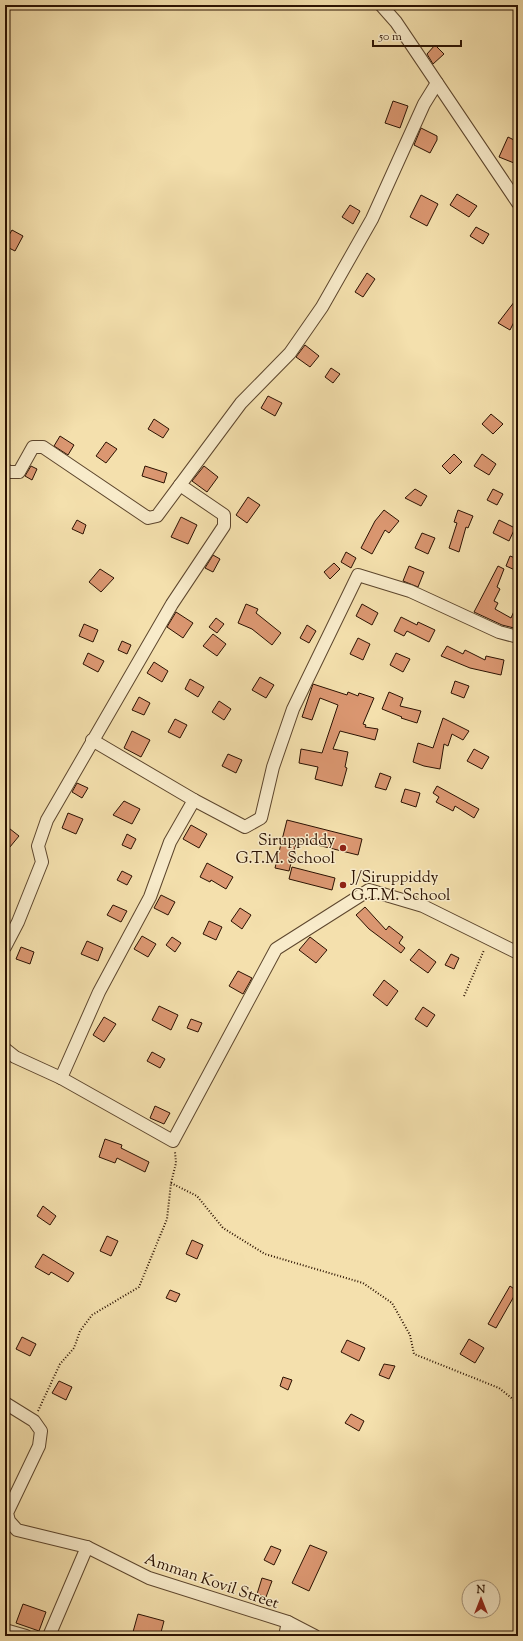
<svg xmlns="http://www.w3.org/2000/svg" width="523" height="1641" font-family="'Sorts Mill Goudy',serif">
	<rect width="100%" height="100%" fill="#f4e0ad"/>
	<filter id="stains"><feTurbulence type="fractalNoise" baseFrequency=".005" numOctaves="4"/><feColorMatrix values="0 0 0 0 .2 0 0 0 0 .09 0 0 0 0 .02 0 0 0 .5 -.17"/></filter>
	<radialGradient id="worn" r=".72"><stop offset=".6" stop-color="#630" stop-opacity="0"/><stop offset="1" stop-color="#630" stop-opacity=".3"/></radialGradient>
	<g fill="#db9771" stroke="#2b1202">
		<path d="M435 45 444 54 433 64 427 54Z"/>
		<path d="M393 101 408 106 400 128 385 123Z"/>
		<path d="M421 128 437 136V140L430 153 414 145Z"/>
		<path d="M508 137 518 142V155L514 163 499 157Z"/>
		<path d="M457 194 477 206 469 217 450 205Z"/>
		<path d="M421 195 438 204 427 226 410 217Z"/>
		<path d="M350 205 360 211 353 224 342 217Z"/>
		<path d="M476 227 489 234 483 244 470 236Z"/>
		<path d="M12 230 23 236 15 251 5 246V242Z"/>
		<path d="M367 273 375 279 363 297 355 292Z"/>
		<path d="M518 297V314L510 330 498 323Z"/>
		<path d="M305 345 319 356 310 367 296 357Z"/>
		<path d="M331 368 340 374 333 383 325 377Z"/>
		<path d="M268 396 282 403 275 416 261 408Z"/>
		<path d="M491 414 503 424 493 434 482 424Z"/>
		<path d="M154 419 169 429 163 438 148 429Z"/>
		<path d="M60 436 74 445 68 455 54 446Z"/>
		<path d="M106 442 117 449 106 463 96 456Z"/>
		<path d="M454 454 462 462 450 474 442 466Z"/>
		<path d="M482 454 496 464 489 475 474 466Z"/>
		<path d="M31 466 37 469 32 480 25 476Z"/>
		<path d="M145 466 167 473 164 483 142 476Z"/>
		<path d="M204 466 218 477 207 492 192 481Z"/>
		<path d="M415 489 427 496 421 506 405 498Z"/>
		<path d="M493 489 503 494 497 505 487 500Z"/>
		<path d="M248 497 260 505 247 523 236 515Z"/>
		<path d="M384 510 399 521 389 533 385 530 372 554 361 548 375 521Z"/>
		<path d="M458 510 473 516 468 528 466 527 459 552 449 548 457 523 454 522Z"/>
		<path d="M181 517 197 525 188 544 171 537Z"/>
		<path d="M77 520 86 525 83 534 72 529Z"/>
		<path d="M499 520 515 528 509 541 493 533Z"/>
		<path d="M422 533 435 538 428 554 415 548Z"/>
		<path d="M346 552 356 558 351 568 341 562Z"/>
		<path d="M213 555 220 559 213 572 205 568Z"/>
		<path d="M510 556 518 559V565L515 570 506 566Z"/>
		<path d="M334 563 340 569 330 579 324 572Z"/>
		<path d="M409 566 424 572 418 587 403 581Z"/>
		<path d="M498 566 504 569 497 587 500 589 494 601 498 603 495 609 511 618 518 602V629L502 625 474 612Z"/>
		<path d="M100 569 114 578 101 592 89 582Z"/>
		<path d="M246 604 258 609 256 613 281 633 272 645 252 629 238 623Z"/>
		<path d="M362 604 378 613 372 625 356 616Z"/>
		<path d="M176 612 193 623 183 638 167 627Z"/>
		<path d="M401 617 417 625 418 622 435 630 429 642 407 631 404 636 394 631Z"/>
		<path d="M216 618 224 624 217 633 209 627Z"/>
		<path d="M84 624 98 630 93 642 79 636Z"/>
		<path d="M307 625 316 631 309 643 300 638Z"/>
		<path d="M213 634 226 644 217 656 203 646Z"/>
		<path d="M358 638 370 644 363 660 350 654Z"/>
		<path d="M122 641 131 645 127 654 118 650Z"/>
		<path d="M447 646 463 654 465 650 485 660 486 656 504 660 501 675 470 668 441 656Z"/>
		<path d="M88 653 104 661 98 672 83 664Z"/>
		<path d="M396 653 410 659 403 672 390 665Z"/>
		<path d="M154 662 168 671 162 682 147 673Z"/>
		<path d="M260 677 274 685 266 698 252 690Z"/>
		<path d="M190 679 204 687 198 697 185 689Z"/>
		<path d="M455 681 469 686 464 698 451 693Z"/>
		<path d="M313 684 347 695 348 692 358 696 359 693 374 698 363 724 366 725 365 727 378 729 375 740 340 731 333 749 348 752 345 767 347 768 342 786 315 779 318 767 299 763 301 749 322 753 338 705 320 698 312 720 302 717Z"/>
		<path d="M389 692 403 698 400 706 421 711 417 723 401 718 402 717 382 709Z"/>
		<path d="M139 697 150 703 144 715 132 710Z"/>
		<path d="M219 701 231 709 224 720 212 712Z"/>
		<path d="M443 718 469 731 463 740 452 734 448 746 444 744 440 769 424 766 413 762 418 743 433 748Z"/>
		<path d="M175 719 187 725 180 738 168 732Z"/>
		<path d="M132 731 150 740 141 757 124 748Z"/>
		<path d="M474 749 489 757 482 769 467 761Z"/>
		<path d="M228 754 242 760 236 773 222 766Z"/>
		<path d="M380 773 391 777 386 790 375 787Z"/>
		<path d="M77 783 88 788 82 798 72 792Z"/>
		<path d="M437 786 479 809 474 818 455 806 453 811 436 802 439 797 433 793Z"/>
		<path d="M405 789 420 793 416 807 401 802Z"/>
		<path d="M124 801 140 809 132 824 113 815Z"/>
		<path d="M68 813 83 819 76 834 62 828Z"/>
		<path d="M287 820 362 839 358 855 297 840 289 871 275 868Z"/>
		<path d="M5 825 19 836 5 853Z"/>
		<path d="M191 825 207 834 199 848 183 839Z"/>
		<path d="M127 834 136 839 131 849 122 845Z"/>
		<path d="M207 863 233 877 226 889 211 880 210 882 200 877Z"/>
		<path d="M292 867 335 878 332 890 289 879Z"/>
		<path d="M122 871 132 876 127 885 117 880Z"/>
		<path d="M161 895 175 902 168 915 154 908Z"/>
		<path d="M113 905 127 911 121 922 107 915Z"/>
		<path d="M365 907 386 930 389 926 403 937 399 943 405 948 401 953 369 929 356 915Z"/>
		<path d="M240 908 251 915 242 929 231 921Z"/>
		<path d="M209 921 222 927 216 940 203 934Z"/>
		<path d="M142 936 156 944 148 957 134 949Z"/>
		<path d="M172 937 181 943 175 952 166 945Z"/>
		<path d="M310 937 327 950 316 963 299 950Z"/>
		<path d="M87 941 103 948 98 961 81 954Z"/>
		<path d="M21 947 34 952 30 964 16 959Z"/>
		<path d="M419 949 436 962 428 973 410 960Z"/>
		<path d="M451 954 459 958 454 969 445 965Z"/>
		<path d="M238 971 252 978 243 994 229 986Z"/>
		<path d="M384 980 398 991 387 1006 373 995Z"/>
		<path d="M159 1006 178 1015 171 1030 152 1020Z"/>
		<path d="M423 1007 435 1015 427 1027 415 1019Z"/>
		<path d="M104 1017 116 1024 104 1042 93 1035Z"/>
		<path d="M191 1019 202 1023 198 1032 187 1028Z"/>
		<path d="M152 1052 165 1059 160 1068 147 1061Z"/>
		<path d="M155 1106 170 1113 164 1124 150 1118Z"/>
		<path d="M105 1139 122 1145 121 1148 149 1162 145 1172 117 1158 115 1163 99 1157Z"/>
		<path d="M43 1206 56 1216 50 1225 37 1216Z"/>
		<path d="M107 1236 118 1241 111 1256 100 1251Z"/>
		<path d="M192 1240 203 1245 197 1259 186 1254Z"/>
		<path d="M43 1254 74 1273 68 1282 51 1272 49 1275 35 1267Z"/>
		<path d="M510 1286 517 1291 496 1328 488 1324Z"/>
		<path d="M170 1290 180 1294 176 1302 166 1298Z"/>
		<path d="M22 1337 36 1344 30 1356 16 1349Z"/>
		<path d="M469 1339 484 1348 475 1363 460 1354Z"/>
		<path d="M347 1340 365 1348 359 1361 341 1352Z"/>
		<path d="M384 1364 395 1366 389 1379 379 1375Z"/>
		<path d="M283 1377 292 1380 288 1390 280 1386Z"/>
		<path d="M59 1381 72 1387 66 1400 52 1393Z"/>
		<path d="M351 1414 364 1421 359 1431 345 1423Z"/>
		<path d="M310 1545 327 1552 309 1591 292 1583Z"/>
		<path d="M271 1546 281 1550 274 1565 264 1560Z"/>
		<path d="M262 1578 272 1581 266 1597 257 1594Z"/>
		<path d="M23 1604 46 1612 39 1631 16 1623Z"/>
		<path d="M138 1614 164 1621 160 1636H148L133 1632Z"/>
	</g>
	<g fill="none" stroke-linecap="round" stroke-linejoin="round">
		<defs>
			<g id="street">
				<path d="M381 5 396 22 518 203"/>
				<path d="M5 470 10 472H19L33 447H43L148 518 157 516 180 485"/>
				<path d="M92 740 194 800 245 827 261 818 273 767 293 709 358 575 410 591 499 632 518 637"/>
				<path d="M5 947 18 922 42 862 38 846 47 820 172 604 224 526V515L180 485 241 403 290 353 322 307 372 219 424 104 437 83"/>
				<path d="M5 1049 15 1057 61 1078 173 1141 276 949 369 890 423 906 518 953"/>
				<path d="M61 1078 99 992 150 897 170 842 194 800"/>
				<path d="M5 1403 34 1421 41 1431 39 1446 7 1513 9 1521 17 1530 87 1547 149 1578 288 1622 315 1636"/>
				<path d="M5 1630 26 1636"/>
				<path d="M49 1636 87 1547"/>
				<path d="M285 1636 288 1622"/>
			</g>
		</defs>
		<use href="#street" stroke="#5d462d" stroke-width="14"/>
		<g stroke="#2b1202" stroke-width="2" stroke-dasharray="1 2" stroke-linecap="butt">
			<path d="M464 996 484 950"/>
			<path d="M171 1183 197 1196 223 1228 265 1254 363 1283 392 1303 410 1335 414 1354 499 1388 514 1400 518 1406"/>
			<path d="M38 1411 60 1364 74 1348 80 1331 92 1315 139 1287 167 1219 171 1183 176 1163 175 1152"/>
		</g>
		<use href="#street" stroke="#f8ebca" stroke-width="12"/>
	</g>
	<g fill="#8f2418" stroke="#f8ebca" stroke-width="1.5">
		<circle cx="343" cy="848" r="4"/>
		<circle cx="343" cy="885" r="4"/>
	</g>
	<g text-anchor="middle" stroke-width="3" stroke-linejoin="round" paint-order="stroke">
		<g font-size="16" fill="#2b1202" stroke="#f8ebca" text-anchor="end">
			<text x="335" y="845">Siruppiddy<tspan x="335" dy="18">G.T.M. School</tspan></text>
			<text x="351" y="882" text-anchor="start">J/Siruppiddy<tspan x="351" dy="18">G.T.M. School</tspan></text>
		</g>
		<g font-size="16" fill="#2b1202" stroke="#f8ebca">
			<text transform="translate(212 1580) rotate(19)" y="6">Amman Kovil Street</text>
		</g>
	</g>
	<rect width="523" height="1641" fill="none" stroke="#f4e0ad" stroke-width="20"/>
	<rect x="6" y="6" width="511" height="1629" fill="none" stroke="#2b1202" stroke-width="2"/>
	<rect x="10" y="10" width="503" height="1621" fill="none" stroke="#2b1202"/>
	<g transform="translate(481 1599)"><circle r="19" fill="#f8ebca" stroke="#a6947a"/>
	<path d="M0-3L7 15L0 10L-7 15Z" fill="#8f2418"/>
	<text y="-6" font-size="11" font-weight="bold" text-anchor="middle" fill="#2b1202">N</text>
	</g>
	<path d="M373 40v6h88v-6" fill="none" stroke="#2b1202" stroke-width="2"/>
	<text x="379" y="40" font-size="12" fill="#2b1202" stroke="#f8ebca" stroke-width="3" paint-order="stroke">50 m</text>
	<rect width="100%" height="100%" filter="url(#stains)"/>
	<rect width="100%" height="100%" fill="url(#worn)"/>
</svg>
